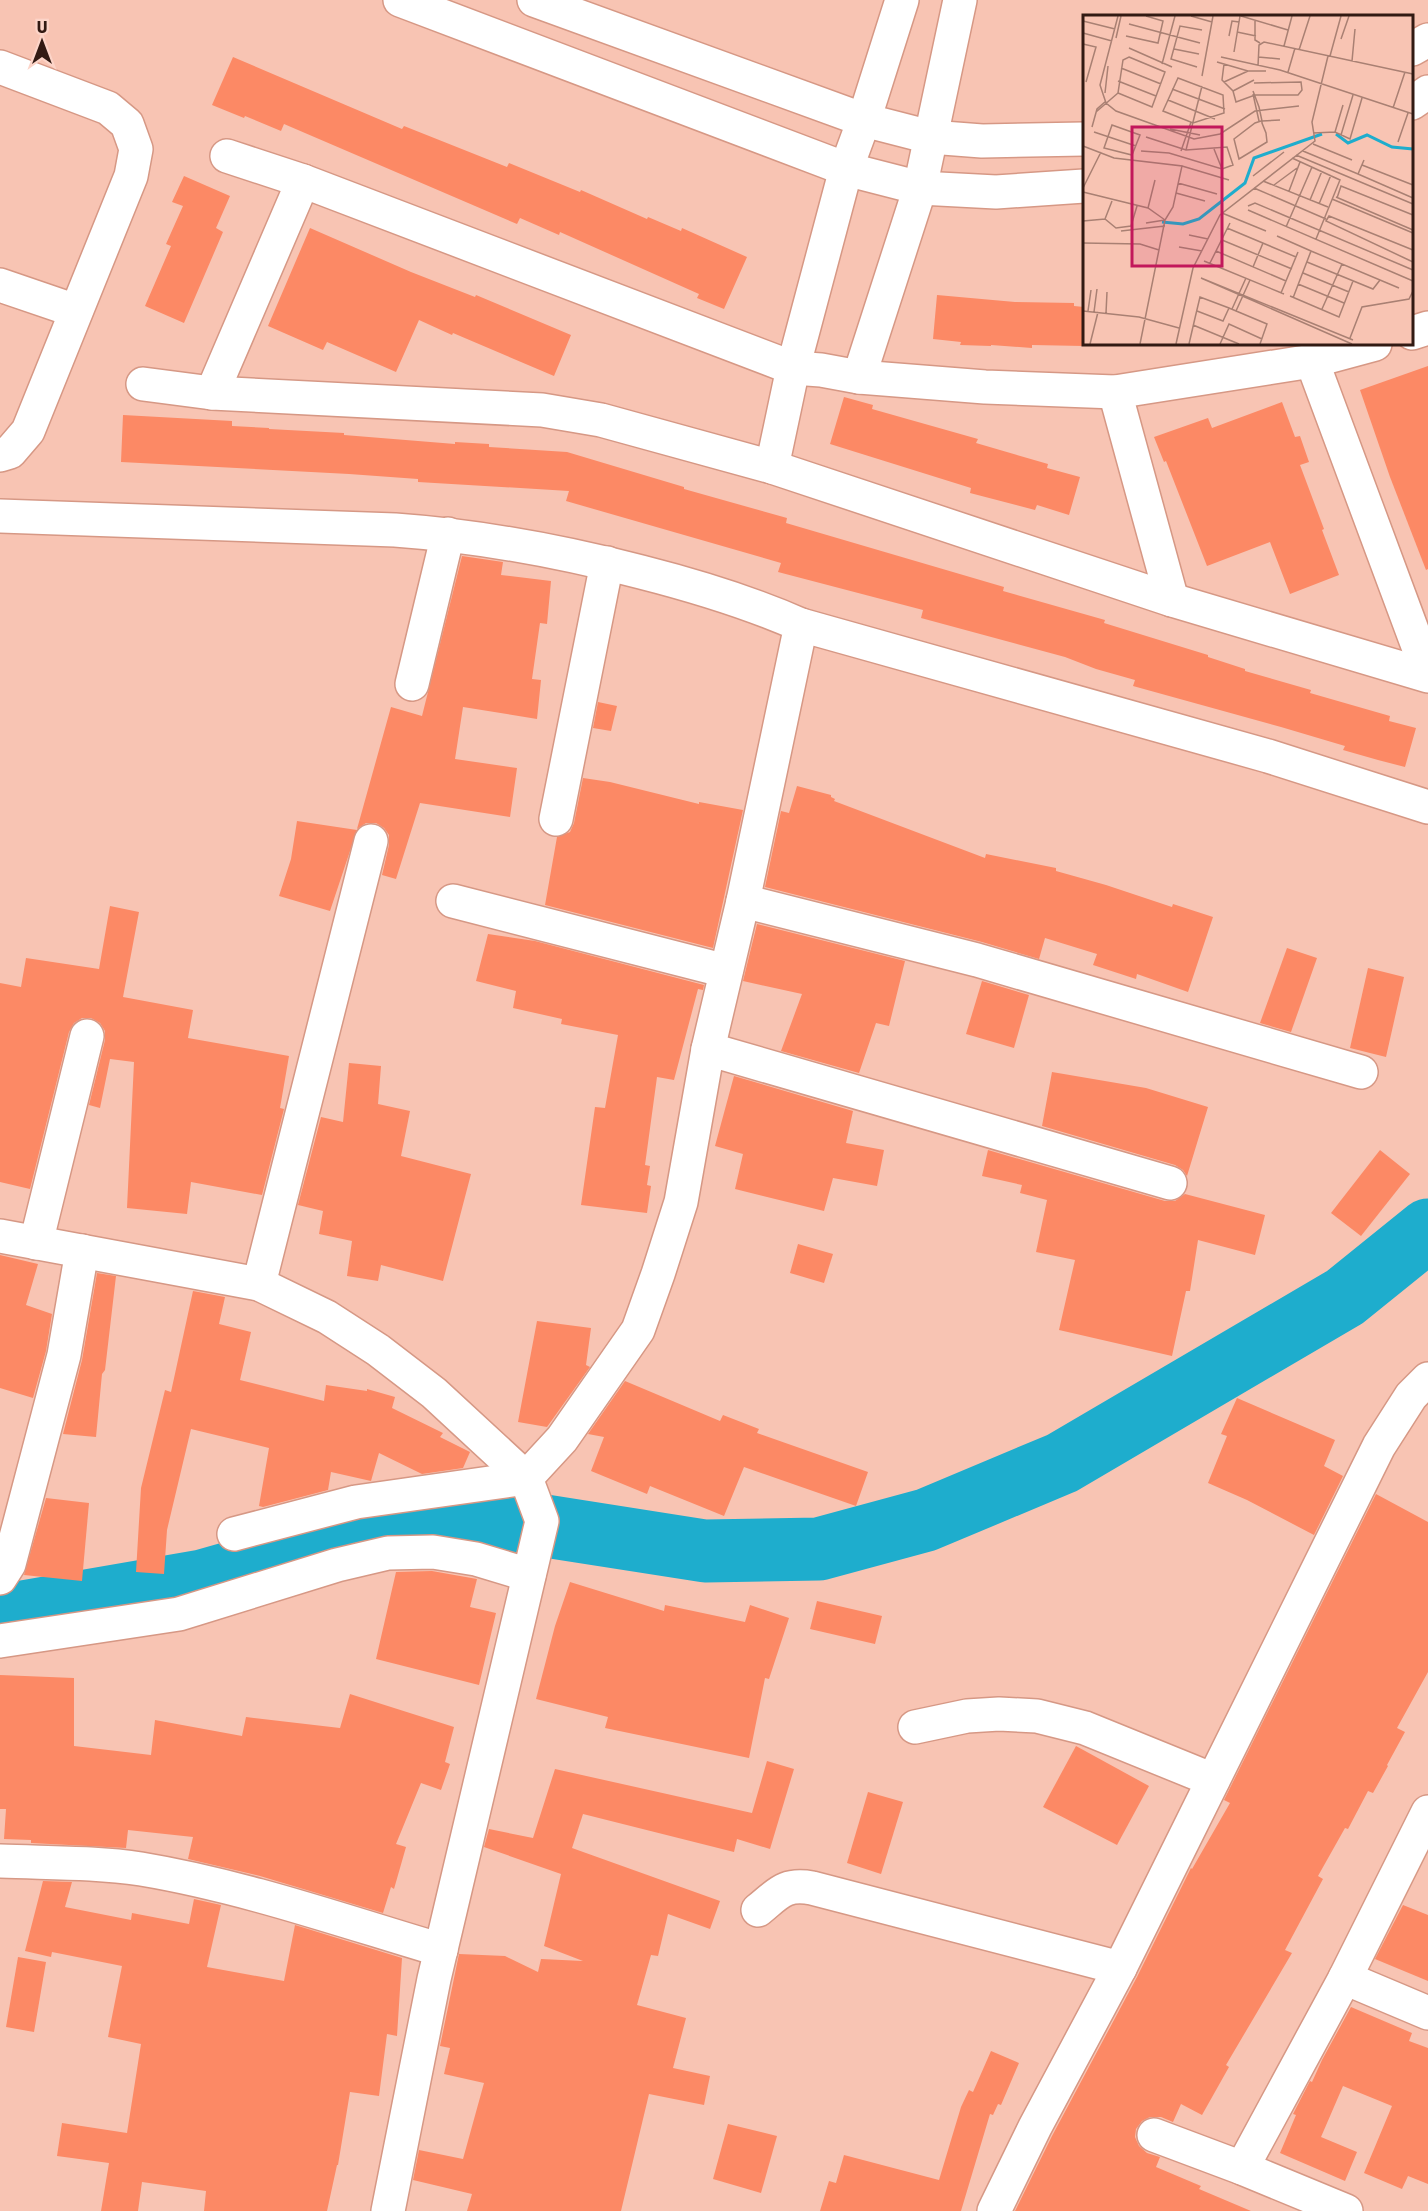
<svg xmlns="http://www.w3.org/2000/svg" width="1428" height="2211" font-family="Jost,sans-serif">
	<rect width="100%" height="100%" fill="#f8c4b3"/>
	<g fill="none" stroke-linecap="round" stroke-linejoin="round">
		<path stroke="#1eadcd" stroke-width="63" d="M0 1616 202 1581 330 1545 441 1520 488 1517 705 1551 819 1549 926 1520 1062 1463 1345 1297 1428 1230"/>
	</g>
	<g fill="#fc8965">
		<path d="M233 57 402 129 404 126 507 167 509 163 580 192 581 190 647 219 648 217 681 231 682 228 747 257 724 309 697 298 699 294 560 232 559 235 520 218 517 224 284 124 281 131 245 116 244 118 212 105Z"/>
		<path d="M184 176 230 196 216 228 223 232 184 323 145 306 171 246 166 244 183 206 172 202Z"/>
		<path d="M310 228 411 272 475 297 476 295 571 335 554 376 453 333 452 335 419 320 396 372 327 342 323 350 268 326Z"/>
		<path d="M937 295 1015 302 1074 303V306L1084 307V346L1032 345V348L991 345V346L960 345 961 342 933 339Z"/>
		<path d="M1428 366V569L1426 570 1390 477 1360 390Z"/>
		<path d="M844 397 873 405 872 409 978 439 976 443 1048 464 1047 468 1080 477 1069 515 1037 505 1035 510 970 493 971 488 830 444Z"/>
		<path d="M1282 402 1295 437 1300 436 1309 462 1300 465 1324 529 1322 530 1339 575 1290 594 1270 542 1207 566 1166 461 1164 462 1154 437 1208 418 1212 428Z"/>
		<path d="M123 415 232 421V426L269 428V429L344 433V435L455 444V442L489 444V447L567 452 684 487V489L787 518 786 523 1004 587 1003 591 1105 620 1104 623 1208 655V657L1245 669V671L1311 690 1310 693 1390 716 1389 721 1416 728 1405 767 1378 760 1343 750 1345 746 1281 727 1133 686 1135 680 1096 669 1065 657 921 618 923 610 778 572 781 563 566 501 569 491 418 482V479L349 474 121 462Z"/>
		<path d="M462 556 503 562 501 575 551 581 547 624 540 623 532 679 541 680 537 719 463 707 455 759 517 768 510 817 420 803 396 879 382 875 389 845V835L384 828 376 823H366L357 829 391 707 422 716Z"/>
		<path d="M598 702 617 706 611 731 593 728Z"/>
		<path d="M583 778 610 782 699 804V802L743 810 713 948 545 905 557 837 570 832 574 823Z"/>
		<path d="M797 786 831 795V797L835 799 834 801 985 858 986 854 1056 868V871L1106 885 1172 907 1173 904 1213 917 1188 992 1137 974 1136 979 1093 965 1097 954 1045 938 1039 959 982 942 765 887 781 811 789 813Z"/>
		<path d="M297 821 357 830 330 911 279 896 291 859Z"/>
		<path d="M110 906 139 912 123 997 193 1010 188 1038 289 1056 280 1108 284 1109 262 1195 191 1182 187 1214 127 1208 134 1062 110 1059 100 1108 89 1105 105 1040V1031L100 1023 91 1018H82L74 1023 69 1032 30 1189 0 1182V983L21 987 26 958 99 969Z"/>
		<path d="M757 924 905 961 889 1026 876 1023 859 1073 781 1051 802 994 743 981Z"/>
		<path d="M488 934 535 941 704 985 703 990 698 989 674 1080 657 1077 645 1165 650 1166 647 1185 651 1186 647 1213 581 1205 595 1107 605 1108 618 1035 561 1024 562 1019 513 1008 516 991 476 981Z"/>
		<path d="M1287 948 1317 958 1291 1032 1260 1023Z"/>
		<path d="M1368 968 1404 977 1386 1057 1350 1048Z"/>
		<path d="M982 981 1029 995 1014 1048 966 1034Z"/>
		<path d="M349 1063 381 1066 378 1104 410 1111 401 1156 471 1174 443 1281 381 1265 378 1281 347 1276 352 1241 319 1234 323 1211 298 1205 321 1117 343 1122Z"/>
		<path d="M1052 1072 1146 1088 1208 1107 1187 1176 1183 1170 1175 1165 1042 1126Z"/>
		<path d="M734 1076 853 1111 846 1143 884 1150 877 1186 833 1178 824 1211 735 1189 743 1154 715 1146Z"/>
		<path d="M988 1150 1165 1201H1175L1185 1194 1265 1215 1255 1255 1198 1240 1190 1291H1186L1172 1356 1059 1330 1075 1260 1036 1252 1047 1200 1020 1193 1022 1185 982 1176Z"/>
		<path d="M1380 1150 1410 1174 1361 1236 1331 1213Z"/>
		<path d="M798 1244 833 1254 824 1283 790 1273Z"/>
		<path d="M0 1255 38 1264 26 1305 52 1314 46 1351 33 1398 0 1388Z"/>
		<path d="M97 1273 116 1276 105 1370 102 1374 96 1437 63 1434 82 1360Z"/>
		<path d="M193 1291 225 1297 219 1324 251 1332 240 1380 324 1401 326 1385 367 1391V1389L395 1397 392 1408 443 1433 440 1437 470 1452 463 1468 422 1474 379 1453 371 1481 331 1472 328 1490 263 1507 259 1506 269 1448 191 1429 167 1530 164 1574 136 1572 141 1488 165 1390 171 1392Z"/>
		<path d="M537 1321 591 1328 586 1365 590 1367 547 1427 518 1422Z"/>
		<path d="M625 1381 720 1421 723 1415 759 1429 757 1433 868 1472 856 1506 744 1467 724 1516 650 1486 647 1494 591 1471 604 1437 588 1434Z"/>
		<path d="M1237 1398 1335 1440 1324 1466 1343 1476 1314 1535 1247 1500 1208 1483 1227 1436 1221 1434Z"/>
		<path d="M1376 1494 1428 1522V1672L1397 1728 1405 1732 1387 1765 1388 1766 1373 1793 1368 1791 1348 1829 1345 1828 1318 1876 1323 1879 1285 1950 1292 1953 1226 2065 1229 2067 1202 2115 1181 2104 1173 2122 1161 2117H1150L1142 2121 1136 2129 1135 2137 1139 2146 1147 2153 1160 2157 1156 2167 1201 2186 1199 2189 1251 2211H1015L1052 2136 1137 1977 1191 1868 1192 1869 1230 1803 1224 1800Z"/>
		<path d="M46 1498 89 1503 82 1581 24 1575Z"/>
		<path d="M432 1571 477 1579 470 1607 496 1613 479 1685 376 1659 396 1572Z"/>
		<path d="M570 1582 664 1611 665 1605 745 1622 750 1605 789 1618 769 1679 765 1678 749 1758 605 1728 608 1717 536 1699 555 1626Z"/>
		<path d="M817 1601 882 1616 875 1644 810 1629Z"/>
		<path d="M0 1675 74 1678V1746L151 1755 155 1720 242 1736 246 1717 340 1728 350 1694 454 1727 445 1762 450 1764 441 1790 421 1783 396 1844 406 1847 394 1889 391 1887 383 1913 260 1876 188 1859 193 1837 128 1830 126 1848 31 1843V1840L4 1839 6 1809H0Z"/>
		<path d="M1076 1746 1149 1786 1117 1845 1043 1807Z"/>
		<path d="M767 1761 794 1769 770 1849 737 1839 734 1852 583 1814 572 1848 720 1901 710 1929 668 1914 658 1956 651 1955 637 2005 686 2018 673 2068 710 2076 704 2105 649 2094 621 2211H467L472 2194 413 2180 419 2150 463 2159 484 2083 444 2074 450 2048 440 2046 459 1954 505 1956 538 1972 541 1959 583 1961 544 1946 561 1874 484 1847 489 1829 533 1838 555 1769 752 1813Z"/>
		<path d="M868 1792 903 1802 881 1874 847 1863Z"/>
		<path d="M43 1881 72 1882 65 1907 131 1920 132 1913 189 1924 194 1899 221 1905 207 1967 284 1981 295 1925 402 1958 397 2036 387 2034 379 2096 350 2092 338 2165H337L327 2211H204L206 2191 142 2182 138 2211H101L109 2163 57 2156 62 2123 127 2133 141 2044 108 2037 122 1966 52 1952 51 1957 25 1951Z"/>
		<path d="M1403 1905 1428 1915V1981L1375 1959Z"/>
		<path d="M18 1957 46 1962 34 2032 6 2027Z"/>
		<path d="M1351 2007 1412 2033 1409 2041 1428 2048V2184L1408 2176 1402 2189 1364 2173 1392 2106 1343 2086 1321 2137 1357 2152 1345 2181 1280 2153 1296 2115 1293 2114 1310 2081 1312 2082 1322 2060Z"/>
		<path d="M991 2051 1019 2063 1001 2105 998 2104 993 2115 990 2114 961 2211H820L829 2181 836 2183 844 2155 939 2180 961 2107 969 2090 973 2092Z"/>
		<path d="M728 2124 777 2136 761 2193 713 2179Z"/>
	</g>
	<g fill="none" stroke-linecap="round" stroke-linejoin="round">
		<defs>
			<g id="street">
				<path d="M400 0 846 169 920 188 996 192 1084 186"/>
				<path d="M534 0 864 120 930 137 982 141 1084 139"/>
				<path d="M1412 49 1428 40"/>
				<path d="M0 67 108 108 127 124 136 149 131 176 28 431 10 452 0 455"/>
				<path d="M1412 103 1428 92"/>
				<path d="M227 156 303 181 793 368 821 370 859 377 985 387 1115 392 1312 361 1375 344"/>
				<path d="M0 285 76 311"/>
				<path d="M1412 333 1428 328"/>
				<path d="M1312 361 1428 673"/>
				<path d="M859 377 920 188 960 0"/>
				<path d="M143 384 212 393 542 410 601 420 772 467 1172 600 1428 676"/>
				<path d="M1115 392 1172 600"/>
				<path d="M212 393 303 181"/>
				<path d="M772 467 793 368 846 169 864 120 902 0"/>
				<path d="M0 516 395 530C478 536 560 551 641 572 696 586 749 602 801 625L743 901 708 1049 681 1202 658 1274 638 1330 562 1439 526 1478 542 1521 434 1979 388 2211"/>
				<path d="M801 625 1268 756 1428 807"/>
				<path d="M412 684 448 534"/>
				<path d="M556 819 607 563"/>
				<path d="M453 901 726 971"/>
				<path d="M743 901 977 960 1361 1072"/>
				<path d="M708 1049 1170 1183"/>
				<path d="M0 1236 259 1284 327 1317 378 1350 434 1393 526 1478"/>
				<path d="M36 1243 87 1036"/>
				<path d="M259 1284 371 841"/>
				<path d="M234 1534 356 1502 526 1478"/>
				<path d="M0 1578 9 1564 64 1355 82 1251"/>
				<path d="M0 1641 179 1614 337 1565 388 1553 433 1552 476 1559 529 1575"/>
				<path d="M915 1727 967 1716 999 1714 1037 1716 1085 1728 1213 1780"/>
				<path d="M0 1861C47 1863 95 1862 141 1869 243 1886 343 1921 441 1950"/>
				<path d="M758 1910C778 1894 784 1883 812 1888L1120 1968"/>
				<path d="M1345 1978 1428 2013"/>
				<path d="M1154 2135 1242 2168 1346 2211"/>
				<path d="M1242 2168 1345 1978 1428 1812"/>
				<path d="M994 2211 1035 2127 1120 1968 1379 1446 1411 1396 1428 1379"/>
			</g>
		</defs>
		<use href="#street" stroke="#d69885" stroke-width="36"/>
		<use href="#street" stroke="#fff" stroke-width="33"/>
	</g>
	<g transform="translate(1083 15)">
		<rect width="330" height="330" fill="#f8c4b3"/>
		<path fill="none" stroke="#1eadcd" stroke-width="3" d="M253 119 265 128 284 120 309 132 330 134M79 207 100 209 116 204 162 168 171 143 239 119"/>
		<path fill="none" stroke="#a98073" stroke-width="1.5" d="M35 1 17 70 23 88 33 96 111 124 137 119 172 96 216 91M108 1 129 7M158 1 205 15M0 6 32 14M172 6V25L177 28M46 9 117 28M154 17 173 21M0 18 29 26M43 21 75 28 80 6 63 1M146 21 149 6 156 7M33 23 38 1M258 24 266 1M0 29 13 32 3 67M201 31 209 1M46 33 89 52M91 34 116 39M216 35 227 1M151 37 157 1M247 41 258 1M46 42 82 57 69 92 35 78 40 45ZM138 42 197 55 330 99M175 42 197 44M269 46 272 14M134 47 165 56H183M79 49 92 1M141 49 139 65 150 76 153 87 172 80H215L219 75 218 67 171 68M175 51 176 30 181 27 330 59M114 52 88 44 97 11 119 15M38 53 78 69M205 57 212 33M119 61 130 1M95 63 140 80 141 98 110 108 80 96ZM35 66 73 81M141 67 165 56M89 74 142 94M150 76 171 65M170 76 176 92 179 106V108L183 118 184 127 156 144 151 124 172 108 178 106H179L197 105M22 78 25 51M170 79 176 106M85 85 132 104M310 93 322 57M13 97 35 78M29 110 57 120 49 140 21 133ZM9 112 14 94 23 86M87 114 117 120M11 117 53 131M252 117 260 90M230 118 252 117 267 124 279 83M258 120 270 80M315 127 325 98M230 129 269 145M0 131 31 143 99 151 90 192 82 205 57 329M131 134 139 154M103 135 119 71M58 136 86 138 139 154 150 150 144 132 103 135 63 122M98 136 108 107M220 136 275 159 281 145M213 140 330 189M209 143 257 165 233 224M279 150 330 170M99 151 146 165M275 159 330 183M170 161 201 137M180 166 245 192M95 168 134 179M191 170 214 153M0 173 18 137M171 173 243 204M206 176 217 147M0 177 65 193 82 205M93 178 122 186M253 182 330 215M254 183 258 171 330 200M249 184 330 218M227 185 239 156M236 189 248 160M165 191 172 188 330 255M65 193 72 165M165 195 330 266M139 198 183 216M22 204 29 186M0 206 22 204 33 213 48 211 54 191M63 208 82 205M203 212 229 152M144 213 213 242M38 216 82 211M106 220 125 224M194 221 228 236 210 283M139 225 209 254M0 228 57 229 76 235M96 232 119 236M330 235 246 201 243 206 330 247M133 236 203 266M228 236 316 273M121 246 201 279M224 247 290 274 297 265M127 248 147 208M170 252 180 228M220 258 266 277M215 269 261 288M198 278 215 237M207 281 256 302 270 266M146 293 184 309 177 329M149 294 163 263M239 294 259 249M0 296 56 302 96 313M5 296 8 275M153 296 167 265M11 297 14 274M23 298 24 277M110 310 156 329M267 323 279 292 326 284 330 276M7 329 15 297M93 329 110 253 137 200 232 126 229 107 245 41M106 329 112 303 117 282 146 293 140 306 114 296M137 329 146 309 179 324M269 329 118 263 270 325"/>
		<path fill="#c2185b" fill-opacity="0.15" stroke="#c2185b" stroke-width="3" d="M49 112H139V251H49Z"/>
		<rect width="330" height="330" fill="none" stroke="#321a13" stroke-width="3"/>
	</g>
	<g transform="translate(42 42)" stroke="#fcd4c8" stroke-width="4.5" paint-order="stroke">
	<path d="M0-4.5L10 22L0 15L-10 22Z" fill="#321a13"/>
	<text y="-9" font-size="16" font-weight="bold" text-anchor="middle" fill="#321a13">U</text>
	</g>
</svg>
